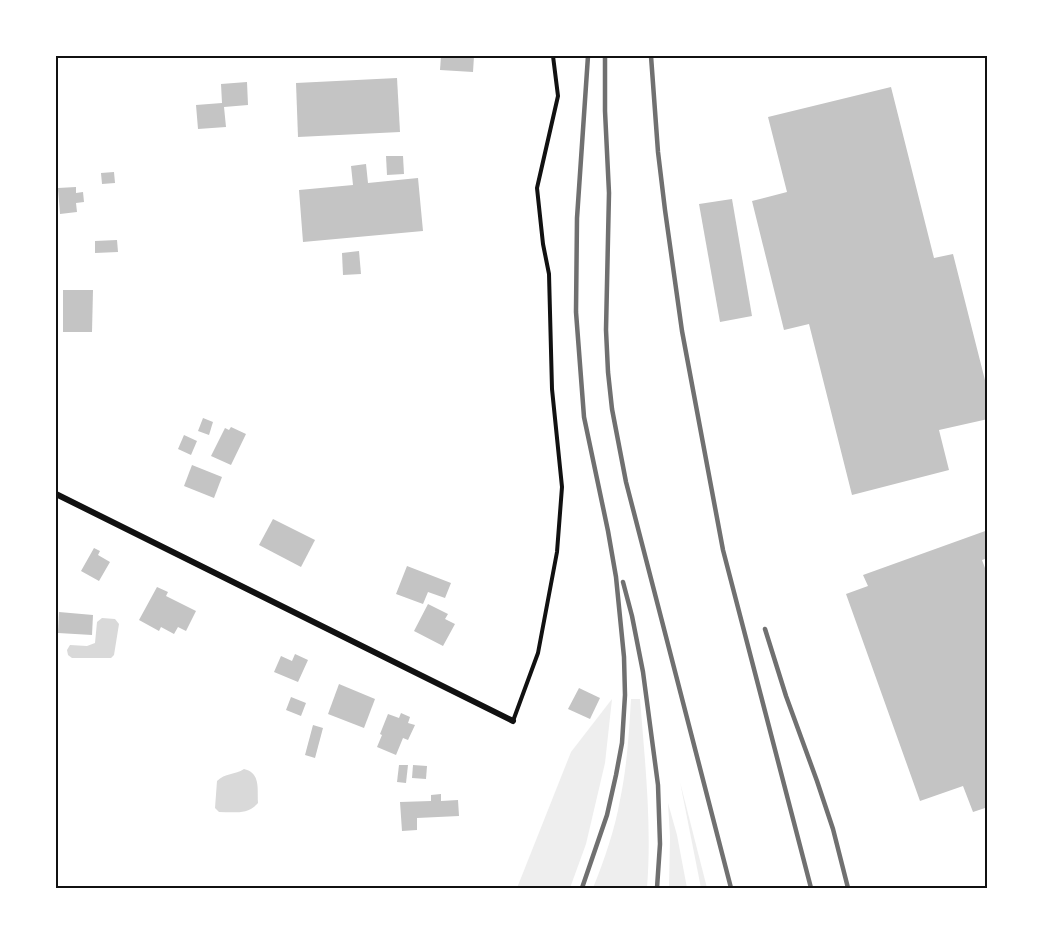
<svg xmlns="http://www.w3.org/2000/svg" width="1043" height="944" font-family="'Libre Baskerville',serif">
	<rect width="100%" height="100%" fill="#fff"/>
	<g fill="#eee">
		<path d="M612 699 605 763 586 844 570 888H517L571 752Z"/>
		<path d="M631 699H640C645 762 652 826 647 888H593C604 861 615 829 620 800 627 767 629 733 631 699Z"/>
		<path d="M680 782 707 888H701Z"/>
		<path d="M668 803 677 835 687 888H669L670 837Z"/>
	</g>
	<g fill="#d9d9d9">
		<path d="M102 618 115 619 119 624 114 655 111 658H72L68 655 67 650 70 645 87 646 95 643 97 622Z"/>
		<path d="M244 769C261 773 257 789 258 803 248 815 233 812 219 812L215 808 217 781C225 773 235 775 244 769Z"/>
	</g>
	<g fill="#c4c4c4">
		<path d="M441 56H474L473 72 440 70Z"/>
		<path d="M397 78 400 132 298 137 296 83Z"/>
		<path d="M247 82 248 105 224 107 226 127 198 129 196 105 222 103 221 84Z"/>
		<path d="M891 87 934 258 953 254 988 392V419L939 430 949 470 852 495 809 324 784 330 752 201 787 192 768 117Z"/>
		<path d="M386 156H403L404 174 387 175Z"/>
		<path d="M366 164 368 183 418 178 423 231 303 242 299 190 353 185 351 166Z"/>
		<path d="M114 172 115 183 102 184 101 173Z"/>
		<path d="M76 187V193L83 192 84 202 76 203 77 212 60 214 58 188Z"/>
		<path d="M732 199 752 316 720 322 699 204Z"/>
		<path d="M117 240 118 252 95 253V241Z"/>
		<path d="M359 251 361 274 343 275 342 253Z"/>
		<path d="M63 290H93L92 332H63Z"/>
		<path d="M203 418 213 422 209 435 198 431Z"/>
		<path d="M231 427 246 434 231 465 211 456 225 428 229 430Z"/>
		<path d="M184 435 197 441 191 455 178 449Z"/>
		<path d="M192 465 222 477 214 498 184 486Z"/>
		<path d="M273 519 315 540 301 567 259 545Z"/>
		<path d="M988 530V558L982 560 988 576 987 815 985 808 973 812 963 786 920 801 846 594 868 586 863 575Z"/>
		<path d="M94 548 100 551 98 555 110 562 99 581 81 571Z"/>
		<path d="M407 566 451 583 445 598 428 592 423 604 396 594Z"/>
		<path d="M157 587 168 592 166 596 196 611 186 631 178 627 174 634 161 627 159 631 139 620Z"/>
		<path d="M428 604 448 614 445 619 455 624 443 646 414 631Z"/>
		<path d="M59 612 93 615 92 635 58 633Z"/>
		<path d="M295 654 308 660 298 682 274 672 281 656 292 661Z"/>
		<path d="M339 684 375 699 364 728 328 714Z"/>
		<path d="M579 688 600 698 590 719 568 709Z"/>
		<path d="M291 697 306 703 301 716 286 710Z"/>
		<path d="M401 713 410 717 408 723 415 725 408 740 403 738 396 755 377 747 382 735 380 734 388 714 399 718Z"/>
		<path d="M313 725 323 728 315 758 305 755Z"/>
		<path d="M399 765H408L406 783 397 782Z"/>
		<path d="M413 765 427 766 426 779 412 778Z"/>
		<path d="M441 794V801L458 800 459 816 417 818V830L402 831 400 802 431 801V795Z"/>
	</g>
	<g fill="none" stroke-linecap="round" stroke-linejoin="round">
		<path stroke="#111" stroke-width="4" d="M513 721 538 653 557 552 562 487 552 389 549 274 543 244 537 188 558 96 553 56"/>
		<path stroke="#111" stroke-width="6" d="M56 494 513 721"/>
		<g stroke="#707070" stroke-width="4.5">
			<path d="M605 56V111L609 193 606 330 608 372 612 409 626 482 731 888"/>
			<path d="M651 56 658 152 665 210 682 331 723 550 811 888"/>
			<path d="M623 582 632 616 643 672 658 785 660 844 657 888"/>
			<path d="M765 629 786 696 817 781 833 829 848 888"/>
			<path d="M582 888 607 815 616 775 622 743 625 695 624 657 616 577 608 531 584 417 576 312 577 218 588 56"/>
		</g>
	</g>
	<rect width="1043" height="944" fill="none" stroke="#ffffff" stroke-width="114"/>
	<rect x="57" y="57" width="929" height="830" fill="none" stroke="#111" stroke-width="2"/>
</svg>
